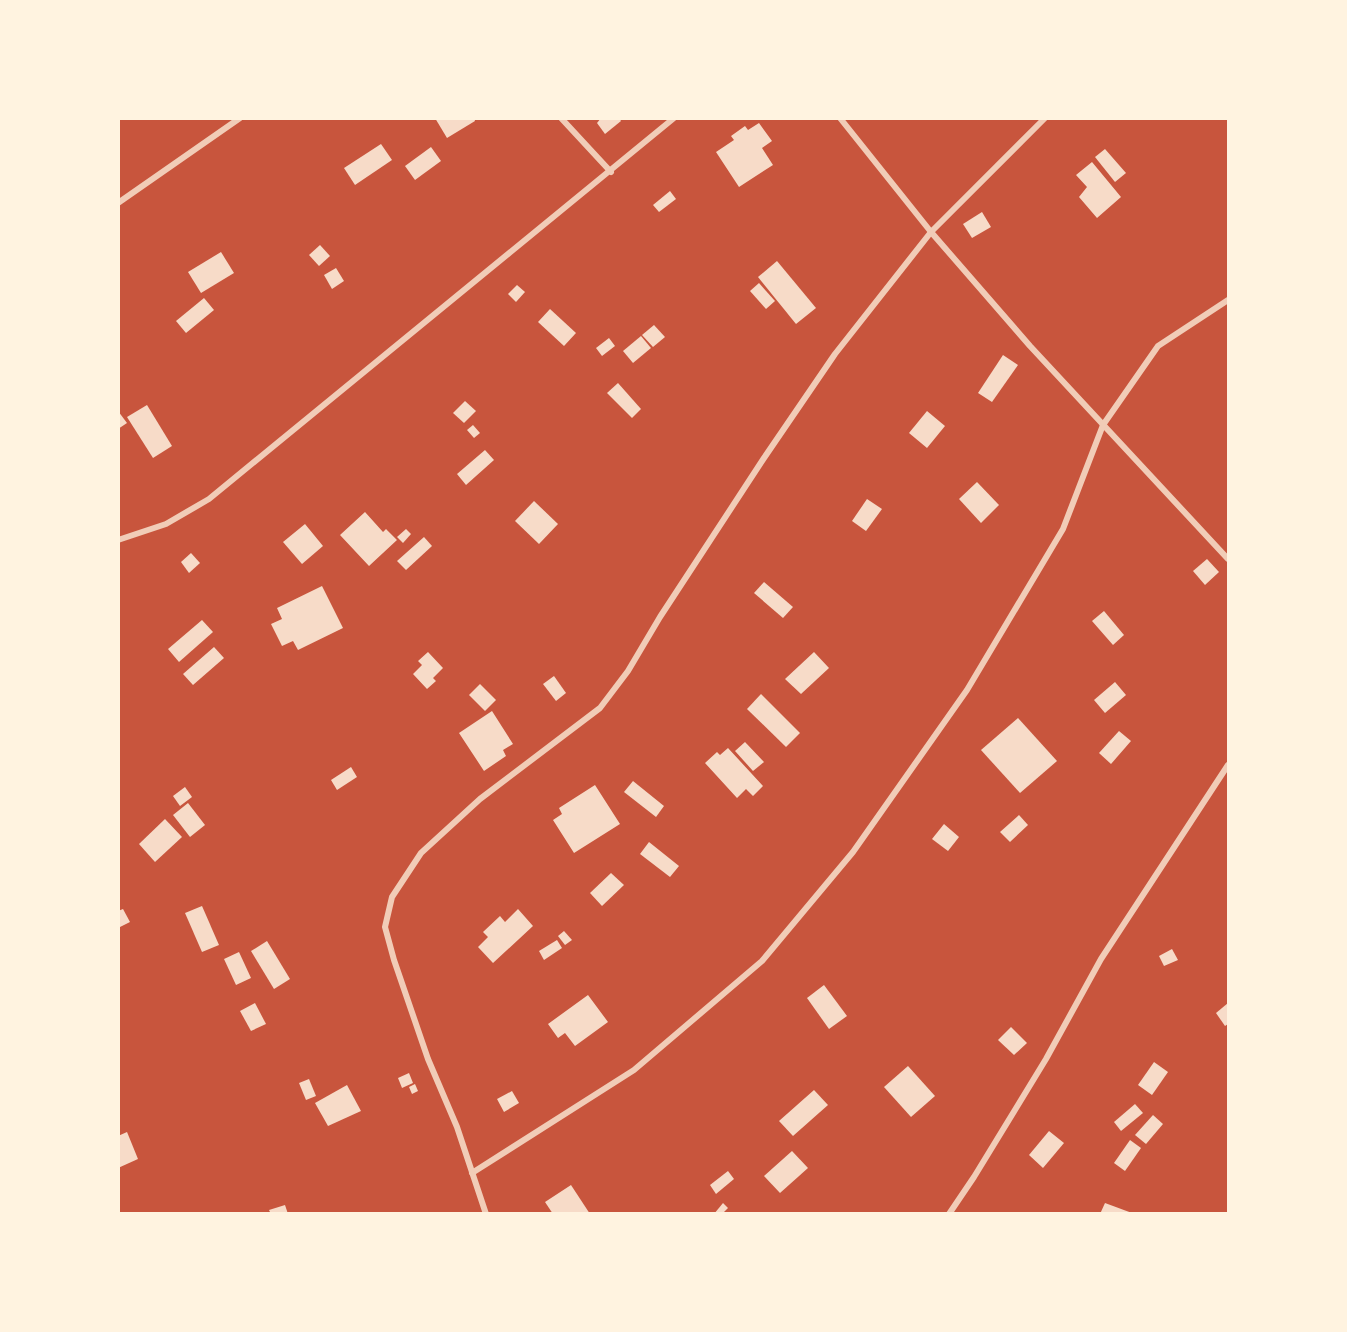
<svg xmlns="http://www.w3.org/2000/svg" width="1347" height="1332" font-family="Quicksand,sans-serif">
	<rect width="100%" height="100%" fill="#c8553d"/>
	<g fill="#f7dbc8">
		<path d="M435 118H474L475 121 447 138Z"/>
		<path d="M601 118H619L621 121 605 134 597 123Z"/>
		<path d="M759 123 772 141 762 148 773 165 739 187 716 152 734 140 731 136 745 126 748 130Z"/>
		<path d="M381 144 392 160 355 185 344 168Z"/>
		<path d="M431 147 441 161 415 180 405 166Z"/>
		<path d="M1105 149 1126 173 1115 182 1095 157Z"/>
		<path d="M1092 162 1121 197 1097 218 1079 197 1087 187 1076 175Z"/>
		<path d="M670 191 676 199 659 212 653 205Z"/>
		<path d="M982 212 991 227 972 238 963 224Z"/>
		<path d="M320 245 330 256 319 266 309 255Z"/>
		<path d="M221 252 234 273 201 293 188 272Z"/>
		<path d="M777 261 816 308 796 324 758 277Z"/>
		<path d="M336 268 344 281 332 289 324 275Z"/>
		<path d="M759 283 775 301 766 309 750 291Z"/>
		<path d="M517 285 525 292 516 302 508 294Z"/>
		<path d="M204 298 214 310 186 333 176 321Z"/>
		<path d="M550 309 576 333 564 346 538 322Z"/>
		<path d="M654 325 665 337 653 347 642 335Z"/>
		<path d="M641 336 651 348 633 363 623 351Z"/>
		<path d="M609 338 615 346 602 356 596 348Z"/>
		<path d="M1003 355 1018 365 992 402 978 393Z"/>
		<path d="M618 383 641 409 632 418 607 393Z"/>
		<path d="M465 401 476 411 464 423 453 413Z"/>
		<path d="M147 405 172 446 153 458 127 417Z"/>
		<path d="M118 411 127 423 118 429Z"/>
		<path d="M927 411 945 426 927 448 909 433Z"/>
		<path d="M473 425 480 433 474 438 467 430Z"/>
		<path d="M485 450 494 460 466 485 457 474Z"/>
		<path d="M977 482 999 505 981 523 959 499Z"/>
		<path d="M867 499 882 509 866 531 852 521Z"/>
		<path d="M534 501 558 524 539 544 515 521Z"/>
		<path d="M365 512 383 532 386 529 397 540 369 566 340 535Z"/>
		<path d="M305 524 323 546 302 564 283 542Z"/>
		<path d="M406 529 411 534 403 543 397 537Z"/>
		<path d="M424 537 432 546 406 570 397 561Z"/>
		<path d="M191 553 200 563 189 573 181 562Z"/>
		<path d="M1207 559 1219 572 1205 585 1193 571Z"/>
		<path d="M764 582 793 607 783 618 754 593Z"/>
		<path d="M322 586 343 628 298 650 293 641 282 646 271 624 282 619 277 608Z"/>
		<path d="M1104 611 1124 635 1113 645 1092 621Z"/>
		<path d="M202 620 213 632 179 662 168 649Z"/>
		<path d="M214 647 224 658 193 685 183 674Z"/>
		<path d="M428 652 443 668 433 678 436 681 427 689 413 674 422 665 418 661Z"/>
		<path d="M814 652 829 668 801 694 785 679Z"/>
		<path d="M554 676 566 693 556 701 543 684Z"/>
		<path d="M1115 682 1126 695 1105 713 1094 700Z"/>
		<path d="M480 684 496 700 485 711 469 695Z"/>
		<path d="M761 694 800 733 786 747 747 709Z"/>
		<path d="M492 711 513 744 503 750 506 756 484 771 459 733Z"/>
		<path d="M1018 718 1057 761 1020 793 981 750Z"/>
		<path d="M1119 731 1131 741 1111 764 1099 753Z"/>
		<path d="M745 742 764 762 753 771 735 751Z"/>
		<path d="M728 748 763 786 753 796 746 789 737 798 705 763 717 752 720 755Z"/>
		<path d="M351 767 357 777 337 790 331 780Z"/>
		<path d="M633 781 664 806 656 817 624 792Z"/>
		<path d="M595 785 620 824 574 853 553 820 562 814 559 808Z"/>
		<path d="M185 787 192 797 180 806 173 796Z"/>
		<path d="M188 803 205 825 190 837 173 815Z"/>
		<path d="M1019 815 1028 825 1010 842 1000 832Z"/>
		<path d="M165 819 182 837 155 862 139 844Z"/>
		<path d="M944 824 959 837 948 851 932 839Z"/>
		<path d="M649 842 679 866 670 877 640 854Z"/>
		<path d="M611 873 624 885 602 906 590 893Z"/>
		<path d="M202 906 219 945 202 952 185 913Z"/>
		<path d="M123 909 130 922 118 928V911Z"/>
		<path d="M518 909 533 926 493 963 478 947 488 937 483 932 500 916 505 922Z"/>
		<path d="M564 931 572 940 565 945 558 936Z"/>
		<path d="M557 940 562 948 544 960 539 951Z"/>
		<path d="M267 941 290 979 274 989 251 951Z"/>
		<path d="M1172 949 1178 960 1164 966 1159 956Z"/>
		<path d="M239 952 251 978 236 985 224 959Z"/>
		<path d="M824 985 847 1016 829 1029 807 998Z"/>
		<path d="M588 995 608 1022 575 1046 565 1033 558 1038 548 1024Z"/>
		<path d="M255 1003 266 1024 251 1031 240 1011Z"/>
		<path d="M1228 1003V1024L1225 1026 1216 1013Z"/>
		<path d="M1011 1027 1027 1043 1014 1055 998 1040Z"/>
		<path d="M1154 1062 1168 1072 1152 1095 1138 1085Z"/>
		<path d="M908 1066 935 1096 911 1117 884 1087Z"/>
		<path d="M409 1073 413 1083 402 1088 398 1078Z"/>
		<path d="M309 1079 316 1096 306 1100 299 1083Z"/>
		<path d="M415 1084 418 1091 412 1094 409 1087Z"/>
		<path d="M347 1085 361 1111 328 1126 315 1103Z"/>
		<path d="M814 1090 828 1105 793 1136 779 1121Z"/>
		<path d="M512 1091 519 1103 504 1112 497 1099Z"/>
		<path d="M1135 1104 1143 1113 1121 1131 1114 1122Z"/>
		<path d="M1153 1115 1163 1124 1146 1144 1135 1135Z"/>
		<path d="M1049 1131 1064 1143 1043 1168 1029 1155Z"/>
		<path d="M127 1132 138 1159 118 1168V1136Z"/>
		<path d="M1130 1140 1141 1148 1125 1171 1114 1163Z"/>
		<path d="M792 1151 808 1168 780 1193 764 1176Z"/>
		<path d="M728 1171 734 1179 716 1194 710 1185Z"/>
		<path d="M571 1185 590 1214H553L545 1202Z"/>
		<path d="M723 1203 728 1208 722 1214H714Z"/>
		<path d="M1105 1203 1132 1213V1214H1100Z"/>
		<path d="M285 1205 288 1214H271L269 1210Z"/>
	</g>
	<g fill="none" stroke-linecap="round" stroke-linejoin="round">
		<g stroke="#f1ccb7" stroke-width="6">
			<path d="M561 118 611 172"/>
			<path d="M840 118 931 232 1030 346 1228 559"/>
			<path d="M118 203 240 118"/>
			<path d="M118 540 166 524 209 499 674 118"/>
			<path d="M472 1173 634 1070 762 961 853 852 967 690 1063 529 1103 425 1158 346 1228 300"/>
			<path d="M486 1214 457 1127 428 1059 394 960 385 927 392 897 421 853 480 799 600 708 628 671 660 617 764 458 835 354 931 232 1045 118"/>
			<path d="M949 1214 974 1177 1046 1059 1101 959 1228 765"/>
		</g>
	</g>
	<rect width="1347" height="1332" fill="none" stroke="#fff3e0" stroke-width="240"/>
</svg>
